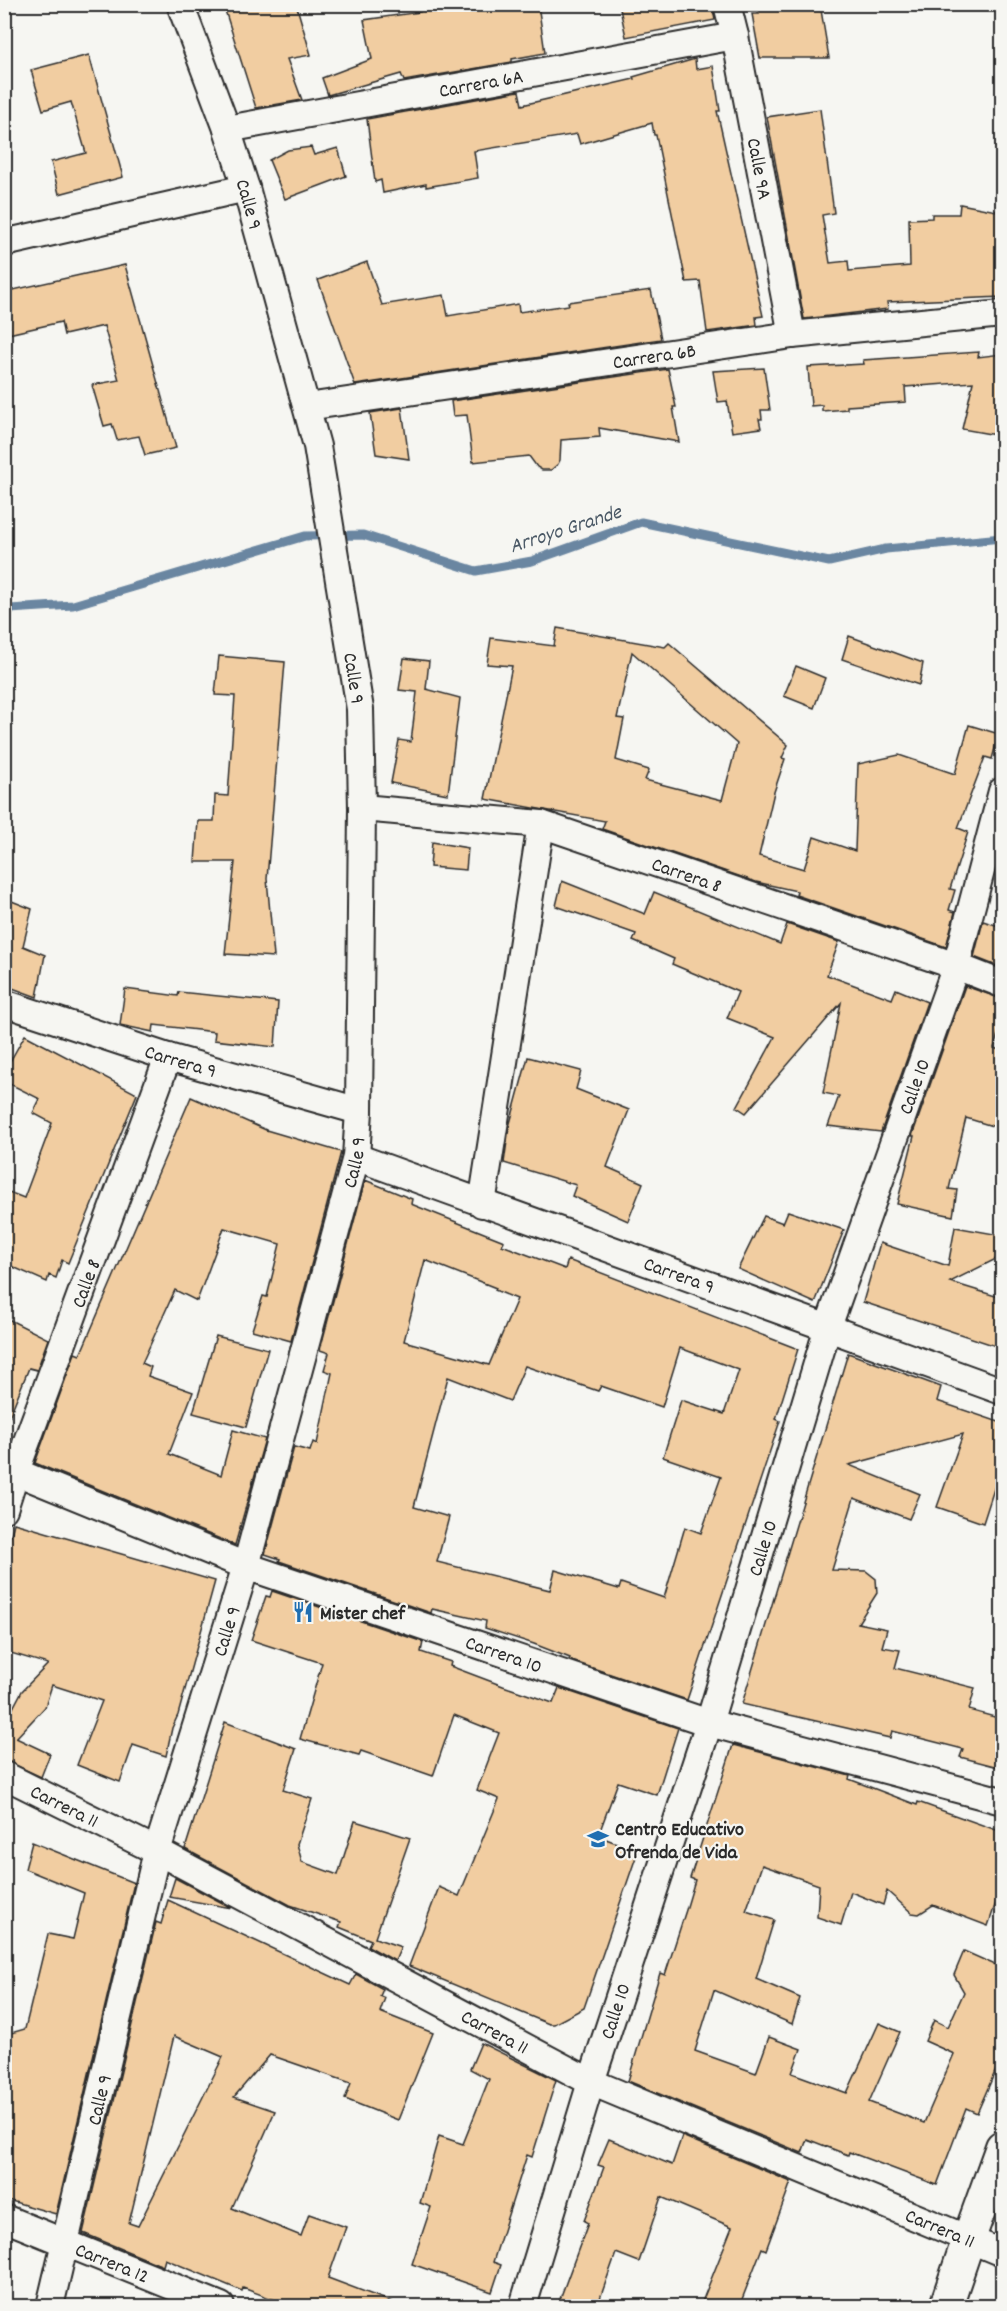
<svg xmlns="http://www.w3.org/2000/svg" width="1007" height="2311" font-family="Dekko,sans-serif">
	<rect width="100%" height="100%" fill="#f6f6f2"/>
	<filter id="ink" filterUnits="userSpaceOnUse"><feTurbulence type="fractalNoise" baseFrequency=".0167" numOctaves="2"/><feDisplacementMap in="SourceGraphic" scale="12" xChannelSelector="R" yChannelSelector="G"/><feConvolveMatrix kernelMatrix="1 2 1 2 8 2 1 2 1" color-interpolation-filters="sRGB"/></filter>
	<g filter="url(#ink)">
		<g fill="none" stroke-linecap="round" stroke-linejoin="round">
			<path stroke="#6b86a1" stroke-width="9" d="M4 607 10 609 73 605 305 536 363 535 476 571 532 561 641 522 829 562 886 549 1002 538"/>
		</g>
		<g fill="#f1cda1" stroke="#2b2b2b" stroke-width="1.5" fill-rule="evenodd">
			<path d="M223 4H296L311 55 287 59 302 100 256 108Z"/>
			<path d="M418 4H450L452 14 509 4H538L545 53 512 59V62L404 81 401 74 328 95 322 78 372 59 364 20 420 12Z"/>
			<path d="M619 4H712L715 20 626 37Z"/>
			<path d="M755 4H820L829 58H760L752 14H759Z"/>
			<path d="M89 55 123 177 59 194 51 162 86 153 71 102 43 110 31 70Z"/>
			<path d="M695 59 696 69 713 66 720 111H717L763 316 756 317 757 325 707 332 700 281 686 282 656 135H654L652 123 580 144 577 134 474 151 478 178 426 187V184L383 193 381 180 375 182 367 119 519 91 522 105 634 79 633 77Z"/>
			<path d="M820 109 834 213 822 215 830 263 848 261 849 271 910 266 909 219 932 218V214H959L960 204 1002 212V297L887 302 888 309 804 319 767 117Z"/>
			<path d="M311 147 314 155 338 148 346 176 285 199 269 160 288 150Z"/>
			<path d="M367 262 382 305 444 295 448 316 518 304 519 312 569 305 568 302 651 290 661 339 355 385 318 280Z"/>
			<path d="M125 265 176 448 145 455 139 436 117 440 112 424 104 426 92 385 119 380 104 326 64 335 61 322 4 335V292Z"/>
			<path d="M979 352 978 357 1002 354V436L962 429 973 382 905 387 906 402 847 406V409L822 411V405L811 406 808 367 864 364 863 360Z"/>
			<path d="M764 368 770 410H761L762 419H759L761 428 732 432 727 401 718 402 713 371Z"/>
			<path d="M668 369 676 407H673L679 442 599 428 600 437 561 440 560 460 558 464 551 470H542L537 467 529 456 473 462 467 415 453 416 451 401Z"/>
			<path d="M402 408 409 459 376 454 370 413Z"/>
			<path d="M557 628 665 647 669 643 788 745 782 758 785 759 774 792 759 856 804 869 814 837 855 851 858 764 899 755 955 774 969 725 999 734 992 759 985 757 958 828 968 832 950 889 955 890 949 910 955 912 946 947 796 895 797 891 756 882 602 829 605 821 485 799 512 666 487 664 491 638 554 646ZM632 652 737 744 722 800 645 780 649 770 616 760 624 719 617 718Z"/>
			<path d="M849 636 923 663 919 685 842 659Z"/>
			<path d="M219 656 285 662 267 879 274 957 225 954 235 862H195L198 821H214L215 795 228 796 235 696 215 695Z"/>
			<path d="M404 658 429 661 426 689 460 698 448 794 391 783 399 740 411 742 417 692 399 690Z"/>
			<path d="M796 666 825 678 814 708 784 696Z"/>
			<path d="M432 842 468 848 466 870 430 867Z"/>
			<path d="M562 881 645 914 654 892 780 944 787 924 839 942 827 975 892 999 896 989 927 1002 881 1132 828 1126 839 1096 823 1093 841 1003 746 1113 737 1107 775 1037 727 1018 738 992 672 964 674 959 633 941 636 934 556 906Z"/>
			<path d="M4 898 32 909 23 946 45 955 37 997 4 985Z"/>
			<path d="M983 921 1002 927V968L974 957Z"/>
			<path d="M965 986 1002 999V1020L994 1048 1002 1051V1129L966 1118 949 1189 957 1190 953 1216 897 1204 914 1136H912Z"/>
			<path d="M125 989 178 996 179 992 278 1002 275 1047 214 1040 215 1032 154 1025 153 1032 120 1025Z"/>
			<path d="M25 1035 137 1094 68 1263 62 1260 56 1278 49 1275 47 1282 4 1263V1190L24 1198 52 1123 33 1113 40 1099 4 1081V1072Z"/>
			<path d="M528 1057 581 1071 576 1089 629 1110 607 1167 643 1183 628 1221 572 1196 576 1185 504 1163 509 1127Z"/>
			<path d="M191 1097 266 1130 341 1152 291 1341 252 1330 263 1296 267 1297 280 1244 224 1228 197 1301 175 1290 142 1363 151 1367 148 1376 193 1392 169 1454 221 1475 233 1430 265 1439 235 1545 35 1463 75 1353 80 1355Z"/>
			<path d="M365 1180 412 1199 411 1204 504 1241 502 1245 565 1269 568 1260 798 1349 776 1419 780 1421 687 1700 569 1660 570 1658 534 1644 485 1628 486 1621 432 1609 431 1613 279 1561 280 1559 265 1554 294 1447 310 1451 313 1442 317 1444 332 1373 324 1370 329 1353 320 1350ZM425 1260 496 1288 495 1290 517 1299 489 1365 404 1341ZM680 1348 739 1370 724 1414 681 1400 663 1457 721 1477 701 1533 685 1527 664 1598 621 1583 619 1589 555 1570 550 1590 437 1562 449 1517 414 1507 448 1377 510 1401 525 1366 598 1391 601 1386 662 1407Z"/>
			<path d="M788 1211 844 1230 815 1303 738 1269 764 1216 783 1223Z"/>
			<path d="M955 1227 1000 1235 996 1259 950 1282 1002 1298V1348L863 1302 880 1243 948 1266Z"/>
			<path d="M4 1317 48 1339 37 1370 29 1368 5 1427Z"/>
			<path d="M216 1336 268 1349 246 1427 193 1413Z"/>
			<path d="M848 1353 941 1387 937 1401 1002 1423V1464L983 1523 937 1507 963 1434 849 1465 920 1494 909 1519 854 1498 832 1570 866 1571 876 1579 877 1593 858 1623 887 1629 882 1647 900 1650 895 1668 975 1688 969 1710 1002 1719V1768L960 1757 963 1749 892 1731 890 1738 742 1704Z"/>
			<path d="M14 1523 215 1581 178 1715 172 1728 166 1756 133 1745 120 1782 77 1765 102 1701 52 1685 45 1707 16 1738 50 1754 41 1777 4 1760V1725L22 1691 48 1664 4 1651V1561Z"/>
			<path d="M272 1591 423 1642 421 1652 451 1662 450 1666 503 1686 553 1703 559 1688 678 1728 657 1795 618 1782 598 1836 638 1851 584 2008 554 2024H549L409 1966 439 1887 459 1896 499 1799 477 1790 499 1733 454 1715 433 1776 361 1751 359 1755 300 1739 322 1663 251 1640 266 1596 270 1597Z"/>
			<path d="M225 1722 296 1749 283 1790 312 1799 297 1844 302 1862 338 1875 355 1821 410 1838 375 1938 401 1947 395 1961 368 1946 371 1940 339 1927 341 1922 290 1905 185 1849Z"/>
			<path d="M733 1745 850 1776 849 1779 917 1805 918 1802 1002 1832V1885L988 1926 933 1905 919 1914 912 1913 887 1891 883 1905 851 1892 841 1925 817 1917 819 1885 762 1865 746 1911 774 1920 756 1979 800 1998 792 2024 714 1990 695 2051 756 2073 769 2037 801 2049 792 2073 847 2093 879 2023 900 2032 869 2102 924 2123 954 2054 925 2041 934 2020 948 2027 964 1992 954 1975 964 1951 1002 1968V2056L977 2113 966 2108 937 2185 849 2152 848 2155 807 2139 802 2153 628 2081 660 1973 665 1975 686 1910 695 1880 690 1878Z"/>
			<path d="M32 1842 134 1883 56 2214 4 2199V2153L10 2130 4 2128V2035L25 2029 48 1934 73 1939 84 1893 25 1869Z"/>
			<path d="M175 1878 232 1908 169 1897Z"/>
			<path d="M168 1900 350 1985 356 1974 383 1989 380 1996 385 1998 380 2012 433 2033 398 2120 345 2099 351 2083 270 2055 234 2097 275 2111 232 2208 301 2236 309 2214 346 2227 328 2278 397 2304V2307H294L243 2288 242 2291 165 2259 163 2266 83 2233 156 1922 161 1924ZM174 2036 223 2057 138 2226 129 2223Z"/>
			<path d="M481 2043 556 2080 532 2157 527 2155 493 2262 501 2265 492 2292 412 2264 431 2207 420 2203 439 2136 463 2144 489 2079 470 2069Z"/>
			<path d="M682 2136 791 2182 766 2250 762 2248 739 2307H700L732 2227 661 2197 639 2262 616 2253 597 2307H557L588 2223 584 2221 604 2167 598 2165 609 2139 672 2165Z"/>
		</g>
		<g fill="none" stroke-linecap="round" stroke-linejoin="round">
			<defs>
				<g id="minor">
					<path id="s1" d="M727 4 735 36 792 335"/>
					<path id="s2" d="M227 129 735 36"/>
					<path d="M4 243 246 188"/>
					<path id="s3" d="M307 407 792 335 1002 314"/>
					<path id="s4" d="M362 808 541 824 956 966 1002 984"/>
					<path id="s5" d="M4 1003 168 1057 359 1111"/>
					<path id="s6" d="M356 1157 1002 1391"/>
					<path d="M482 1204 541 824"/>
					<path id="s7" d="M4 1467 246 1566 709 1723 1002 1801"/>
					<path id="s8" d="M4 1509 16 1471 168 1057"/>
					<path id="s9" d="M4 1775 157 1851 591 2082 1002 2253"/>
					<path id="s10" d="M4 2218 221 2306"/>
					<path id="s11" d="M50 2306 157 1851 246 1566 356 1157 359 1111 362 808 360 709 317 446 246 188 227 129 180 4"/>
					<path id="s12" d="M523 2306 591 2082 709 1723 828 1327 956 966 1002 791"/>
				</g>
				<path id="tertiary" d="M946 2306 969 2238 1002 2147"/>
			</defs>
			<use href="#minor" stroke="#2b2b2b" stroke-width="30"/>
			<use href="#tertiary" stroke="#2b2b2b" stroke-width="36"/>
			<use href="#minor" stroke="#f6f6f2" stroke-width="26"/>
			<use href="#tertiary" stroke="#f6f6f2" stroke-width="32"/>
		</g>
	</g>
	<defs>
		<symbol id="restaurant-bare" viewBox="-9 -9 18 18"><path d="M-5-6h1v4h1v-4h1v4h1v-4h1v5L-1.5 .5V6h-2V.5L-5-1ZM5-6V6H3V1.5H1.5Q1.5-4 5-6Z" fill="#1f6fb2" stroke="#f6f6f2" stroke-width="2.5" paint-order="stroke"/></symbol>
		<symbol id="school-bare" viewBox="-9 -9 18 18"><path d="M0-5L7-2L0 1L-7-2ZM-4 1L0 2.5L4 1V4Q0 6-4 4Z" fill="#1f6fb2" stroke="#f6f6f2" stroke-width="2.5" paint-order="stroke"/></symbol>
	</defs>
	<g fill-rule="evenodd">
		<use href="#restaurant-bare" x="288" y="1597" width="30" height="30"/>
		<use href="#school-bare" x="583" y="1824" width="30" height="30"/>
	</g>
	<g text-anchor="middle" stroke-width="4.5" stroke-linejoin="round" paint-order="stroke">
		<g font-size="20" fill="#2b2b2b" stroke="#f6f6f2">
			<text dy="7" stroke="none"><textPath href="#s2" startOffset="258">Carrera 6A</textPath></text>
			<text dy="7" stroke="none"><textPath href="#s1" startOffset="168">Calle 9A</textPath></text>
			<text transform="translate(250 204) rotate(74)" y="7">Calle 9</text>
			<text dy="7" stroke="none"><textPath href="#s3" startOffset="351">Carrera 6B</textPath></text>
			<text transform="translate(355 678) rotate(81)" y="7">Calle 9</text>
			<text dy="7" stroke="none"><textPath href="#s4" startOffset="334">Carrera 8</textPath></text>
			<text dy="7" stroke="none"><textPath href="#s5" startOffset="186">Carrera 9</textPath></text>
			<text dy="7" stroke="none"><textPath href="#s12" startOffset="1281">Calle 10</textPath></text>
			<text dy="7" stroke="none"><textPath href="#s11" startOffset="1184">Calle 9</textPath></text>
			<text dy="7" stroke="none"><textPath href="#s6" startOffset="344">Carrera 9</textPath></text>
			<text dy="7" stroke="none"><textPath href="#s8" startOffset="240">Calle 8</textPath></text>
			<text dy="7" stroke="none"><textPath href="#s12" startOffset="795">Calle 10</textPath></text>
			<text dy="7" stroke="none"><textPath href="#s11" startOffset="698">Calle 9</textPath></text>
			<text dy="7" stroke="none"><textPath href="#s7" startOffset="534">Carrera 10</textPath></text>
			<text dy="7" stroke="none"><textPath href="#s9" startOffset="68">Carrera 11</textPath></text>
			<text dy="7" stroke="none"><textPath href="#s12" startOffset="309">Calle 10</textPath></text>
			<text dy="7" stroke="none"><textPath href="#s9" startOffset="554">Carrera 11</textPath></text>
			<text dy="7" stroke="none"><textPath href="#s11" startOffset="212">Calle 9</textPath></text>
			<text dy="7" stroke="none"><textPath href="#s9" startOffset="1041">Carrera 11</textPath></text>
			<text dy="7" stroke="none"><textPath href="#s10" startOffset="117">Carrera 12</textPath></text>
		</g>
		<g font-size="20" font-weight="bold" fill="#2b2b2b" stroke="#f6f6f2" text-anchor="start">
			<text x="320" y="1619">Mister chef</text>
			<text x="615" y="1835">Centro Educativo<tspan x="615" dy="23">Ofrenda de Vida</tspan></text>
		</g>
		<g font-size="21" font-style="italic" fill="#4b5966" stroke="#f6f6f2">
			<text transform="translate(565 528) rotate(-18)" y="7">Arroyo Grande</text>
		</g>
	</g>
	<rect width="1007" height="2311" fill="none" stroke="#f6f6f2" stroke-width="24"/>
	<rect x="12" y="12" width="983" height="2287" fill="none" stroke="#2b2b2b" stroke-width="2" filter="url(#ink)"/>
</svg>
